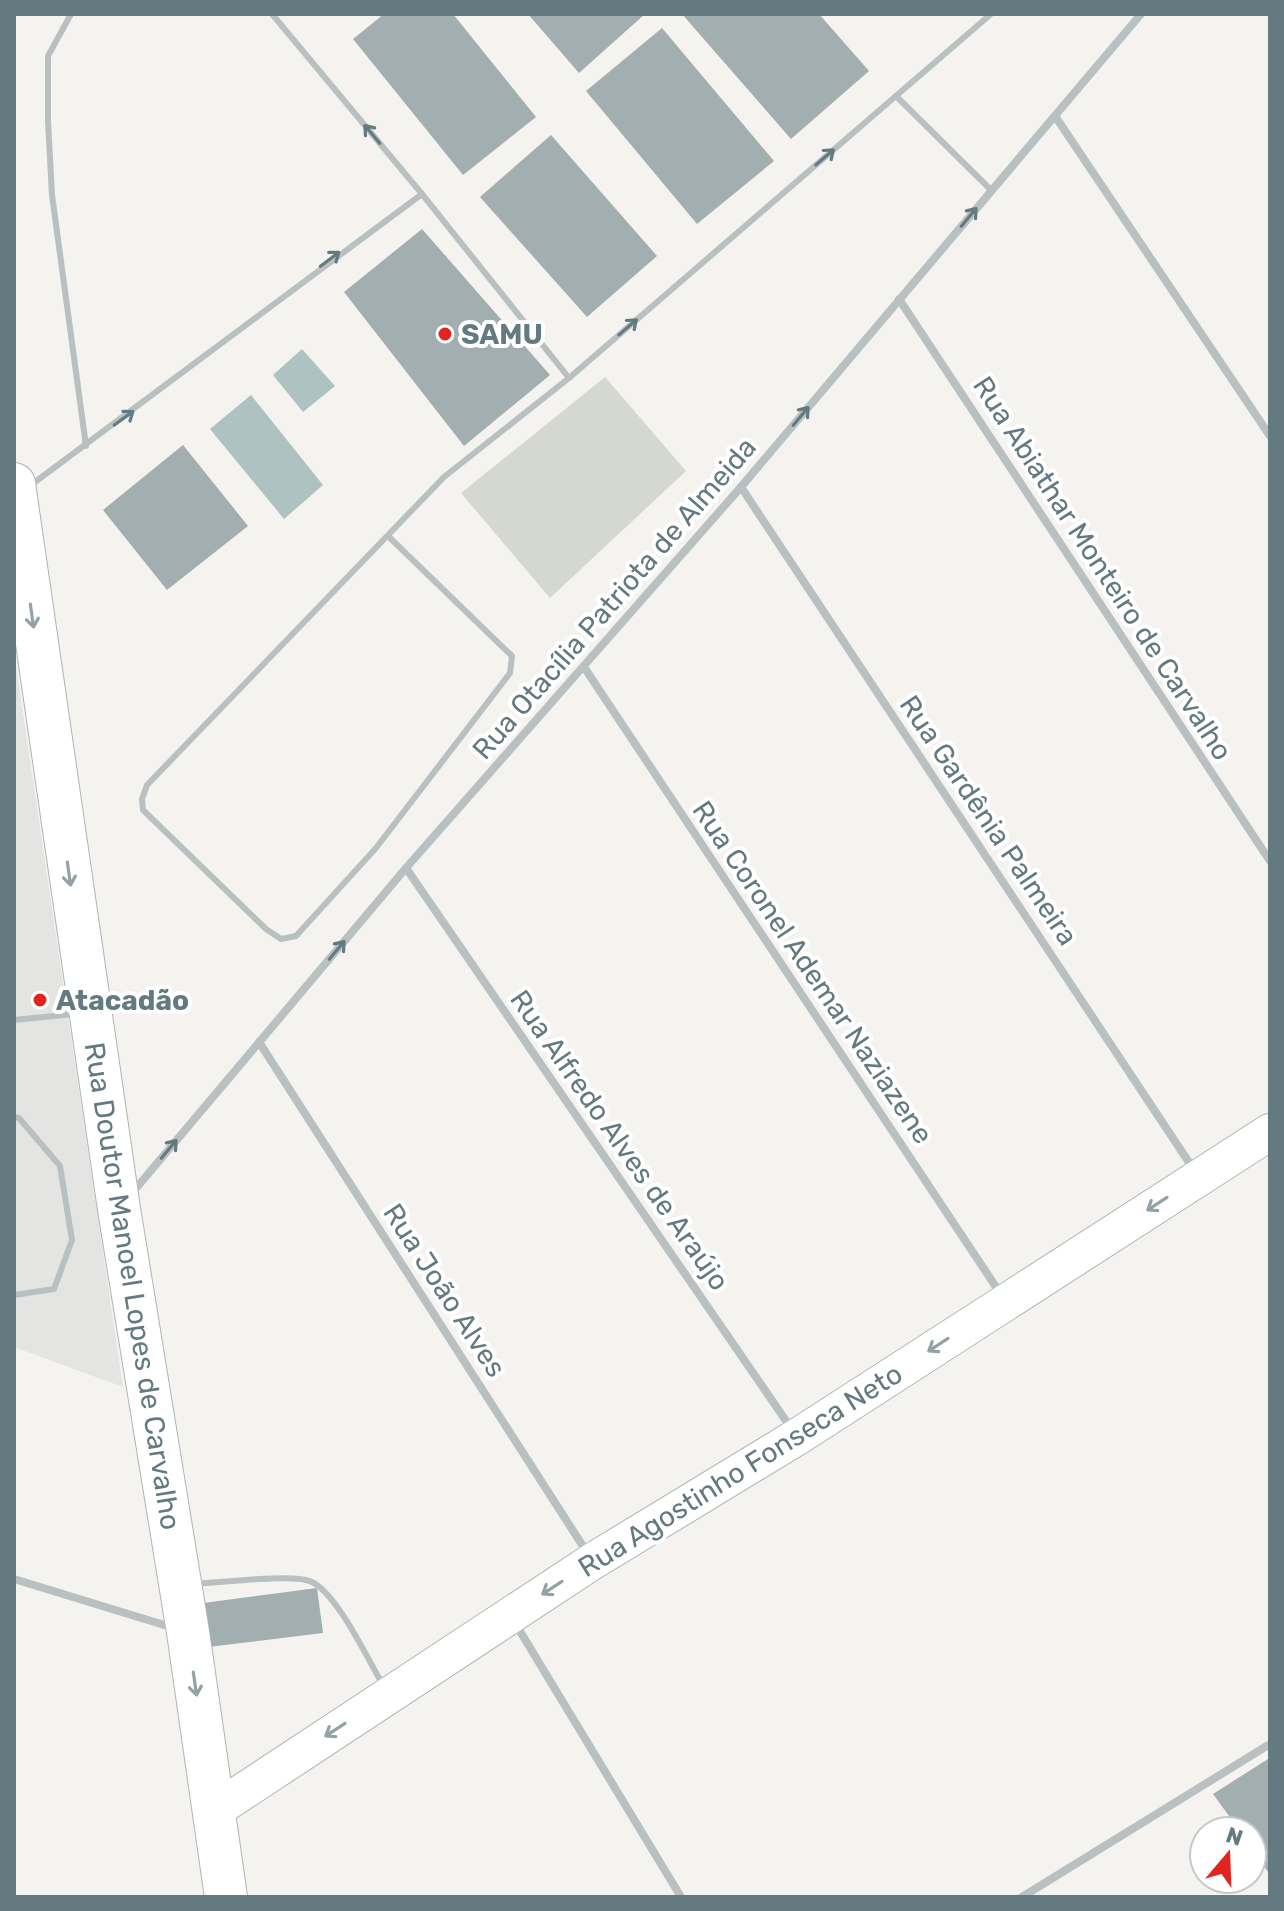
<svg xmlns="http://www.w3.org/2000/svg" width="1284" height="1911" font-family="Rubik,sans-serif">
	<rect width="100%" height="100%" fill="#f4f3ef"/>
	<path fill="#e4e4e3" d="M14 653 123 1387 14 1347Z"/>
	<path fill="#d4d8ce" d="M605 377 686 471 550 598 461 493Z"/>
	<g fill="#afc2c2">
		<path d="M302 349 335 386 303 412 273 375Z"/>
		<path d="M251 395 323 485 284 519 210 429Z"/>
	</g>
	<g fill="#a3aeb0">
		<path d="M384 14H453L536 117 463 175 353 39Z"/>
		<path d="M528 14H645L579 73Z"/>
		<path d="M682 14H819L869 71 791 139Z"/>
		<path d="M662 28 774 161 697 224 586 91Z"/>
		<path d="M551 135 657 256 587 317 480 197Z"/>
		<path d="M422 229 550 375 464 446 344 292Z"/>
		<path d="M183 445 248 526 167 590 103 510Z"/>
		<path d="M317 1588 323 1633 200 1648 196 1604Z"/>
		<path d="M1268 1759 1270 1762V1875L1252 1849V1831H1240L1213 1794Z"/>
	</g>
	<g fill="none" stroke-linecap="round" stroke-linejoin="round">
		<defs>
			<path id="secondary" d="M212 1812 593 1561 797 1437 1270 1132"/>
			<path id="primary" d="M14 484 119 1209 188 1632 226 1897"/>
		</defs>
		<use href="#secondary" stroke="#acb4b6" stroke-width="38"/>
		<use href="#primary" stroke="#adb4b6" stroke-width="44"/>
		<g stroke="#b9c0c2" stroke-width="6">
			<path d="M71 14 48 56V121L52 195 86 446"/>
			<path d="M272 14 422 194 569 378"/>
			<path d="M896 96 992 191"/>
			<path d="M31 485 422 194"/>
			<path d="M388 536 512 656 510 673 376 848 296 936 281 939 266 929 143 810 142 799 147 785 444 477 569 378 991 14"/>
			<path d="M14 1020 74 1014"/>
			<path d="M14 1117 19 1118 60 1166 72 1240 54 1289 14 1295"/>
			<path d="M193 1584C218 1583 293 1573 312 1582 338 1595 368 1660 383 1685"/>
		</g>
		<g stroke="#b9c0c2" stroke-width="8">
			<path d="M1055 116 1270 436"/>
			<path d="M899 299 1270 861"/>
			<path d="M741 487 1194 1170"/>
			<path d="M584 667 1002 1296"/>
			<path d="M406 868 793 1431"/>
			<path d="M259 1042 588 1554"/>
			<path d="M132 1193 406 868 741 487 1141 14"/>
			<path d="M14 1579 174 1628"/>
			<path d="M515 1623 681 1897"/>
			<path d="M1022 1897 1270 1744"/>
		</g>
		<use href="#secondary" stroke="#fff" stroke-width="36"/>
		<use href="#primary" stroke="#fff" stroke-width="42"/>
	</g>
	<defs><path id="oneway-shaft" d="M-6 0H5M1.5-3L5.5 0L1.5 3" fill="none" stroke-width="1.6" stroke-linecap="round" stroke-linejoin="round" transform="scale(2)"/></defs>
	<g stroke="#637a80">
		<use href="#oneway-shaft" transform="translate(372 134) rotate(-130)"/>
		<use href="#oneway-shaft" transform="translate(825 157) rotate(-41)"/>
		<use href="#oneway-shaft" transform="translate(969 217) rotate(-50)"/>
		<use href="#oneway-shaft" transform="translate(330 259) rotate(-37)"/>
		<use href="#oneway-shaft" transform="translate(628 327) rotate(-41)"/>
		<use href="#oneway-shaft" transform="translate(801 416) rotate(-50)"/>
		<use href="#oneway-shaft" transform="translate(124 418) rotate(-36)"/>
		<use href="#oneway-shaft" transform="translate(337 950) rotate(-50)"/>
		<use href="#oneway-shaft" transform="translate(169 1149) rotate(-50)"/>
	</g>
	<g stroke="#92a2a6">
		<use href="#oneway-shaft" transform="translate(32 616) rotate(82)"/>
		<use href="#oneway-shaft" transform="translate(69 874) rotate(82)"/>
		<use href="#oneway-shaft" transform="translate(1157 1204) rotate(147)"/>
		<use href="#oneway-shaft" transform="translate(938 1345) rotate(147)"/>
		<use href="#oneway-shaft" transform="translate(552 1588) rotate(147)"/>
		<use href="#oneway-shaft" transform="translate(195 1684) rotate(82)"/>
		<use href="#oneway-shaft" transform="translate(335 1730) rotate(147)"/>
	</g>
	<g fill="#e22421" stroke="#fff" stroke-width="3">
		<circle cx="445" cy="334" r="8"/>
		<circle cx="40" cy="1000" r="8"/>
	</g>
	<g text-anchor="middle" stroke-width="8" stroke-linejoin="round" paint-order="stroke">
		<g font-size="28" font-weight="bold" fill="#637a80" stroke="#fff" text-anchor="start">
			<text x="461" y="344">SAMU</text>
			<text x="56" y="1010">Atacadão</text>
		</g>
		<g font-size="28" fill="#637a80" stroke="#fff">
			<text transform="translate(1103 568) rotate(57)" y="10">Rua Abiathar Monteiro de Carvalho</text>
			<text transform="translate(614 598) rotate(-49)" y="10">Rua Otacília Patriota de Almeida</text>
			<text transform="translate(989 820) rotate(56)" y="10">Rua Gardênia Palmeira</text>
			<text transform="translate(813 972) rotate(56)" y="10">Rua Coronel Ademar Naziazene</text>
			<text transform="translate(620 1140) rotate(55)" y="10">Rua Alfredo Alves de Araújo</text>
			<text transform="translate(133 1286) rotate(81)" y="10">Rua Doutor Manoel Lopes de Carvalho</text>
			<text transform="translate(445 1290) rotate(57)" y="10">Rua João Alves</text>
			<text transform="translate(740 1470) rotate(-32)" y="10">Rua Agostinho Fonseca Neto</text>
		</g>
	</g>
	<rect width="1284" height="1911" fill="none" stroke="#637a80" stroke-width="32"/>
	<g transform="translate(1228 1855) rotate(19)"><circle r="38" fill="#ffffff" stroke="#c1cacc" stroke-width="2"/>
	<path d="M0-6L14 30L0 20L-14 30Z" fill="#e22421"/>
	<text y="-12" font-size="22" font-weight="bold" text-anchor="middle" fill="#637a80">N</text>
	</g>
</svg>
